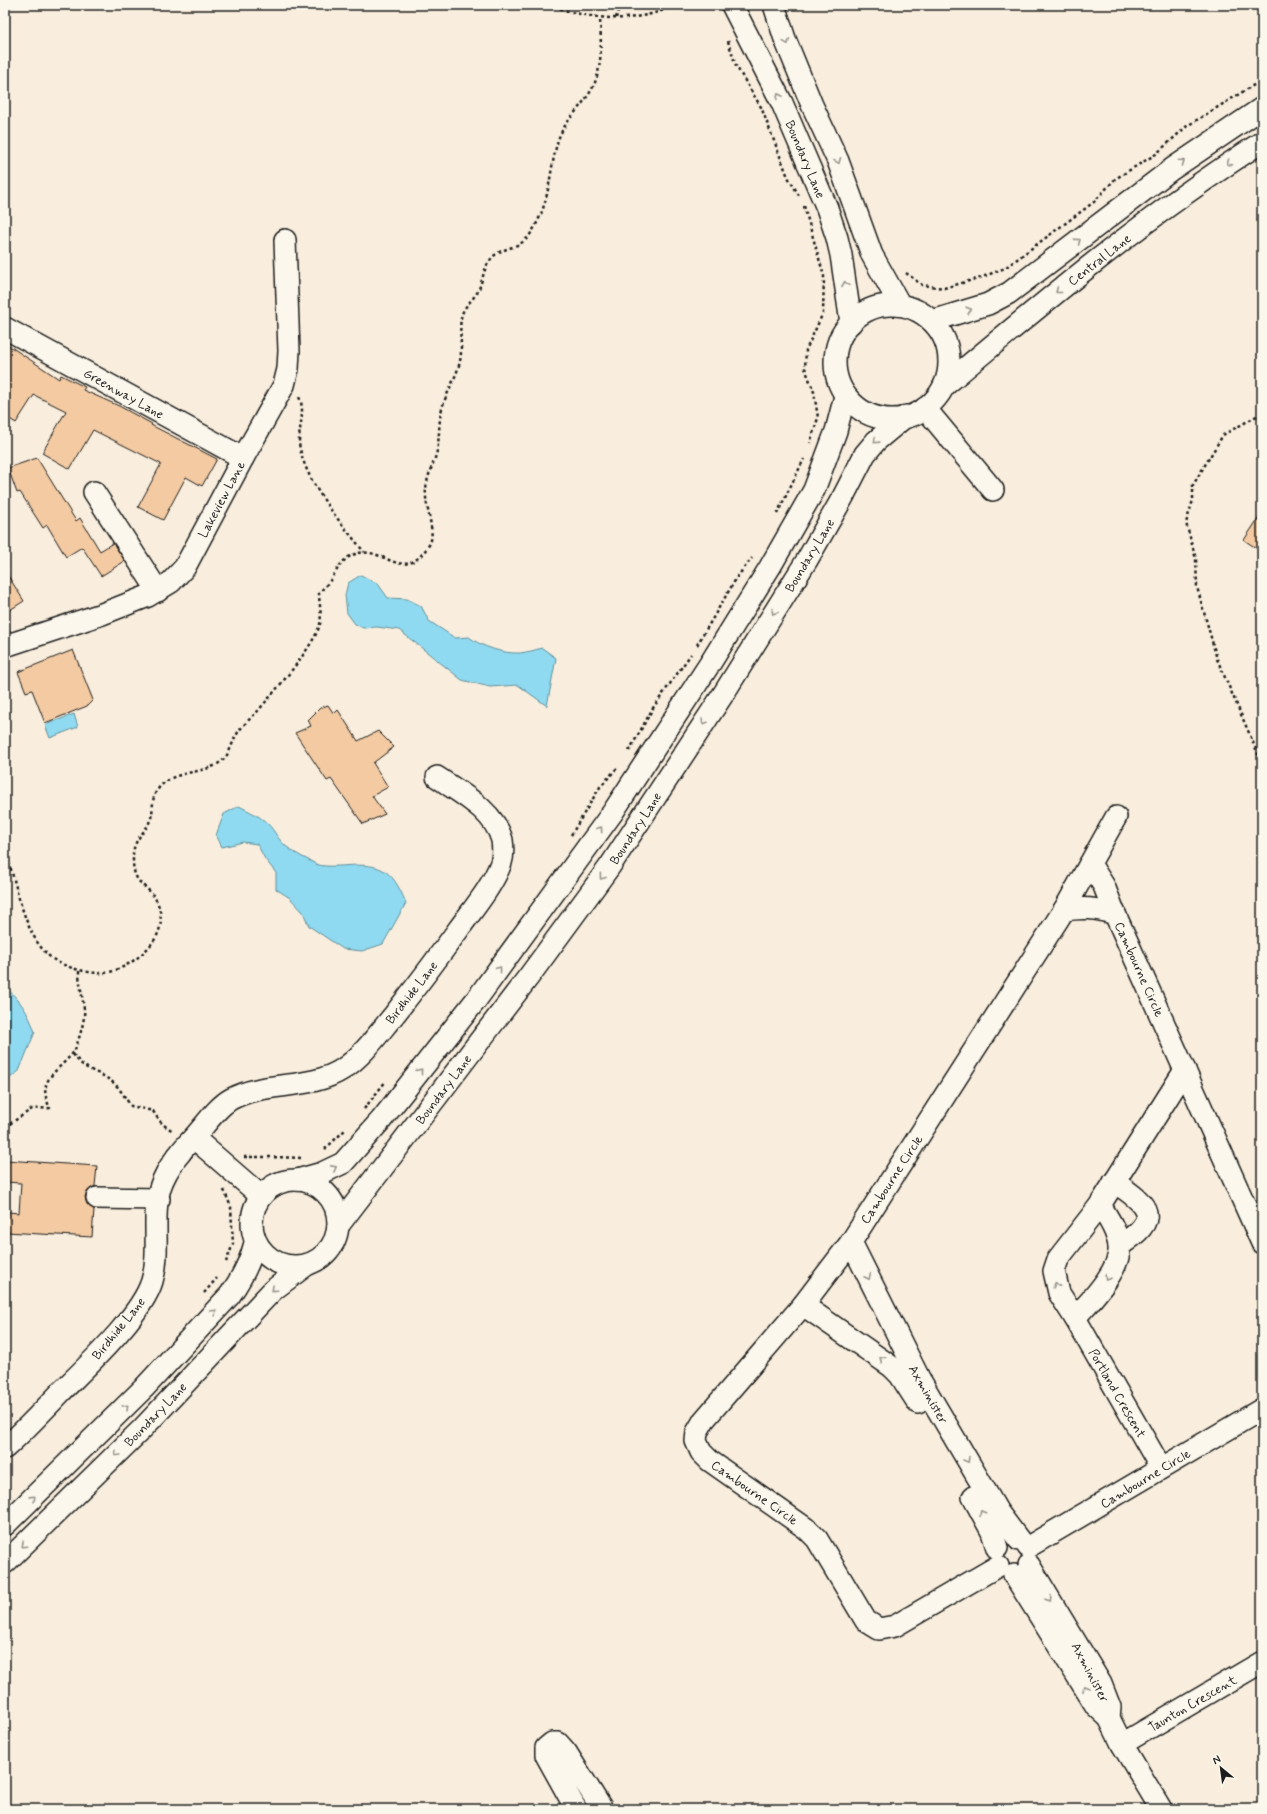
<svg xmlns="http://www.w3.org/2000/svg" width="1267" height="1814" font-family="Mynerve,sans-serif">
	<rect width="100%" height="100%" fill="#f9eedd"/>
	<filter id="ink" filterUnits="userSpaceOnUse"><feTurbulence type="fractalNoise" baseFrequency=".025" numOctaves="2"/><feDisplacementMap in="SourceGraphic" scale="8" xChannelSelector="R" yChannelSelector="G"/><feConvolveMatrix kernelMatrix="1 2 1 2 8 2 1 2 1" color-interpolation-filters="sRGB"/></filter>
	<g filter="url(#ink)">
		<g fill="#8fdaf0" stroke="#618e9b">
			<path d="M361 575 378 584 388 598 407 599 421 606 429 621 455 638 469 637C482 647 504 654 520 653 528 652 535 650 542 648L556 658 547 706 518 685 490 687 462 680 399 630 377 627 363 628 355 624 347 613 345 595 348 583Z"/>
			<path d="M74 714 78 727 50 738 45 725Z"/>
			<path d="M239 806C249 811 260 816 268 824 275 831 278 840 287 847 295 854 307 859 316 864 323 867 333 866 340 866 379 863 391 866 406 903L383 944 362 951 343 949 309 926 303 912 290 898 276 889V873L265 859 257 844 243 842 222 847 216 835 224 814Z"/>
			<path d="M5 987C21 1001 28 1012 35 1032L19 1071 5 1082Z"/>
		</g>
		<g fill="#f3caa2" stroke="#1c1c1c">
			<path d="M5 343 59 379 61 375 85 387 83 390 119 406 152 424 151 425 217 459 202 486 186 477 163 520 138 507 161 464 93 430 70 469 42 453 66 411 34 395 16 423 5 416Z"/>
			<path d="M37 458 76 521 80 518 100 551 113 543 125 561 101 576 82 547 66 557 47 525 43 528 20 492 17 493 8 468Z"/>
			<path d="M1262 513V552L1244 540Z"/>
			<path d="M5 571 24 601 5 613Z"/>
			<path d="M73 650 93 700 87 706 45 723 32 690 26 692 18 672Z"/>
			<path d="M328 705 334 714 338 710 358 741 378 731 394 747 373 763 388 787 372 796 385 814 363 824 331 779 327 781 295 733 311 726 308 720 320 708Z"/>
			<path d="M5 1160 97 1166 95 1186 87 1192 85 1197 87 1204 94 1209 92 1237 6 1232 8 1212 19 1213 21 1183 5 1182Z"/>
		</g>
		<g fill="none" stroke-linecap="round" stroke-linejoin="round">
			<defs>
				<g id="minor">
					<path d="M732 5 782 103 827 208 837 238 841 255 851 323"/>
					<path d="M774 5 785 39 812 105 838 161 872 255 900 305"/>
					<circle cx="892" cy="362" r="57"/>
					<path d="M932 321 988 304 1009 293 1172 169 1262 108"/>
					<path d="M5 328 243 458"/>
					<path d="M944 386C1046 300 1149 214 1262 142"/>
					<path d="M925 408 993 490"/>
					<path d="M94 492 158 591"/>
					<path d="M5 646 102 614 148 596 171 582 185 567 243 458 284 385 288 369 289 351 285 240"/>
					<path d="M1090 864 1104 886 1115 914"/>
					<path d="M1064 910 1116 817"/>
					<path d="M194 1138 261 1196"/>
					<circle cx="295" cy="1223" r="43"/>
					<path d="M297 1180 322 1173 343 1163 382 1119 476 1000 613 812 711 662 770 567 814 490 836 431 845 396"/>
					<path d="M1114 1182C1151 1206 1161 1219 1119 1246"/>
					<path d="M97 1198 159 1199"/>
					<path d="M338 1226 530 975 610 866 724 693 807 560 843 497 865 454 876 441 906 416"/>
					<path d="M851 1242 919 1378 998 1512 1019 1540"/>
					<path d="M803 1305 892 1367 900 1375 918 1403"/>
					<path d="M1075 1318C1089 1302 1122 1269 1119 1246 1117 1231 1108 1218 1100 1205"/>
					<path d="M5 1448C25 1430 43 1411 61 1392 87 1366 142 1315 152 1281 162 1248 149 1211 163 1180 167 1171 174 1160 181 1152 185 1146 191 1141 196 1135 207 1123 217 1107 231 1099 266 1080 309 1091 343 1069 364 1055 378 1034 394 1015 416 987 437 959 458 930 473 909 492 887 501 863 503 857 503 847 502 840 494 810 460 793 437 777"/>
					<path d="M1161 1468 1075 1318 1059 1293 1054 1271 1058 1259 1100 1205 1185 1070"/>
					<path d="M973 1497 992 1532 997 1548"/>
					<path d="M5 1525 144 1388 230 1295C242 1278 250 1263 255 1243"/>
					<path d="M1028 1547 1262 1409"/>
					<path d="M5 1563 143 1428 273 1290 305 1266"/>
					<path d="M1029 1565 1101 1684 1110 1707 1109 1718"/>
					<path d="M998 1566 895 1626 879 1629 866 1621 817 1539 807 1529 710 1461 701 1452 696 1441 697 1432 704 1420 803 1305 851 1242 1064 910C1084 907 1095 908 1115 914L1262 1243"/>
					<path d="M1014 1575 1096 1706 1109 1718 1122 1744 1161 1809"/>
					<path d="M1122 1744 1262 1662"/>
					<path d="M576 1809 546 1755V1748L552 1743H558L566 1752 602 1809"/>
				</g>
			</defs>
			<use href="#minor" stroke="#1c1c1c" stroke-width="24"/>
			<g stroke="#1c1c1c" stroke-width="2.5" stroke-dasharray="3 3" stroke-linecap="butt">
				<path d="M555 5C563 11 575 13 585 15 620 21 643 19 677 5"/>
				<path d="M616 18 620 5"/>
				<path d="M728 41 736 66 761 107 788 177 800 197"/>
				<path d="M804 206 824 276 823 313 806 350 805 368 814 392 818 418 810 443"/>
				<path d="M906 273 922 285 944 288 980 278 1005 268 1094 202 1115 179 1156 154 1187 126 1262 80"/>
				<path d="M299 397C307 413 296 432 300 449 309 488 340 521 364 552"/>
				<path d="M1262 413 1223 435 1193 485V500L1186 523 1196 559 1197 587 1217 659 1262 763"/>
				<path d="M777 514 804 459"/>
				<path d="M697 645 737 577 752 558"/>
				<path d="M629 751 653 708 691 654"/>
				<path d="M571 835 600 787 618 767"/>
				<path d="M5 851C17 882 22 930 47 954 57 965 82 972 97 973 118 975 144 956 155 939 164 925 162 906 152 894 148 889 142 885 138 880 134 874 133 867 133 860 132 837 145 836 151 818 154 808 151 797 158 789 174 768 203 776 222 761 231 753 232 740 239 731 244 724 251 718 257 712 274 692 314 647 320 624 322 614 319 603 319 593 322 589 326 586 329 582 337 571 341 559 355 554 384 544 402 587 429 545 437 533 424 506 426 489 427 475 434 464 437 451 440 436 438 420 443 405 448 390 457 376 460 361 463 346 458 326 462 314 465 305 474 299 478 291 484 278 483 265 495 255 505 247 520 248 529 236 551 205 548 175 558 140 565 120 582 107 592 89 603 68 601 41 600 18"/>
				<path d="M73 1054C85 1072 95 1069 111 1081 119 1086 125 1098 131 1106L153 1111C159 1121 163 1126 174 1131"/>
				<path d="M364 1109 386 1081"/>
				<path d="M5 1127 32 1109 50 1108C36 1080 56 1073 72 1054 76 1050 78 1040 80 1035 82 1028 85 1017 84 1010 83 997 79 984 79 971"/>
				<path d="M325 1149 346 1129"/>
				<path d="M244 1157C263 1157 282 1157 301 1158"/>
				<path d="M224 1190 231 1207 233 1244 226 1262"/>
				<path d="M204 1293 217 1278"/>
			</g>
			<use href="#minor" stroke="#fbf7ec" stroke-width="21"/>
		</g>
		<defs><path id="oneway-chevron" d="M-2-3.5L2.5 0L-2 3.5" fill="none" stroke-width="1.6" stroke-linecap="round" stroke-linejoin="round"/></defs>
		<g stroke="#97948e">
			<use href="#oneway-chevron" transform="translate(787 42) rotate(69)"/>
			<use href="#oneway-chevron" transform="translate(779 96) rotate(-117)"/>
			<use href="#oneway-chevron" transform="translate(838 161) rotate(68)"/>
			<use href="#oneway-chevron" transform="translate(1182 162) rotate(-35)"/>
			<use href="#oneway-chevron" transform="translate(1229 163) rotate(146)"/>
			<use href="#oneway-chevron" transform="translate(1078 241) rotate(-37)"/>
			<use href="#oneway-chevron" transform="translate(845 284) rotate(-99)"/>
			<use href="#oneway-chevron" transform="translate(1058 291) rotate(142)"/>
			<use href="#oneway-chevron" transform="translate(969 310) rotate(-16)"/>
			<use href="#oneway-chevron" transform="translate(876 441) rotate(136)"/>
			<use href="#oneway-chevron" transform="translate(774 612) rotate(122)"/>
			<use href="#oneway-chevron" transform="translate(704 722) rotate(123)"/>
			<use href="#oneway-chevron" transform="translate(600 829) rotate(-55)"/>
			<use href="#oneway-chevron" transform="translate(602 877) rotate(126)"/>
			<use href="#oneway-chevron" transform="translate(499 969) rotate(-53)"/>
			<use href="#oneway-chevron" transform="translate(420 1071) rotate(-52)"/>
			<use href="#oneway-chevron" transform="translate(334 1168) rotate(-28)"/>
			<use href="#oneway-chevron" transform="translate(868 1277) rotate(63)"/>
			<use href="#oneway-chevron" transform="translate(1107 1278) rotate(122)"/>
			<use href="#oneway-chevron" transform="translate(1056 1285) rotate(-105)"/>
			<use href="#oneway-chevron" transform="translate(274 1289) rotate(138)"/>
			<use href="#oneway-chevron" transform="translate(214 1312) rotate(-46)"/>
			<use href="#oneway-chevron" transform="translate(882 1359) rotate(-143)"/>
			<use href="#oneway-chevron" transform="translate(126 1407) rotate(-45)"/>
			<use href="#oneway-chevron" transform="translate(117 1454) rotate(135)"/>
			<use href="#oneway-chevron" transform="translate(967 1460) rotate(59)"/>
			<use href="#oneway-chevron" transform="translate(33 1498) rotate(-44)"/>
			<use href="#oneway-chevron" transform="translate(982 1513) rotate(-120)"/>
			<use href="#oneway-chevron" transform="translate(24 1545) rotate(137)"/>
			<use href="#oneway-chevron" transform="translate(1049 1599) rotate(58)"/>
			<use href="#oneway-chevron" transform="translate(1085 1688) rotate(-121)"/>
		</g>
	</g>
	<g text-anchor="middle" stroke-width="3.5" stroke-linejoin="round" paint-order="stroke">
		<g font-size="13" fill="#1c1c1c" stroke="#fbf7ec">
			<text transform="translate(806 159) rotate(67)" y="5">Boundary Lane</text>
			<text transform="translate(1099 259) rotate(-38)" y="5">Central Lane</text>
			<text transform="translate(124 393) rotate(29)" y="5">Greenway Lane</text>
			<text transform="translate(221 499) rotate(-62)" y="5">Lakeview Lane</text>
			<text transform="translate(809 555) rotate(-59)" y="5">Boundary Lane</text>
			<text transform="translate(635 828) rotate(-57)" y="5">Boundary Lane</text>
			<text transform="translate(1140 969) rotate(66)" y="5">Cambourne Circle</text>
			<text transform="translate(411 992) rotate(-52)" y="5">Birdhide Lane</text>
			<text transform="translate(443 1089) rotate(-53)" y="5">Boundary Lane</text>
			<text transform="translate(891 1179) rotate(-57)" y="5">Cambourne Circle</text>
			<text transform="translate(118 1328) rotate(-51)" y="5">Birdhide Lane</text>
			<text transform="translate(1118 1393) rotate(60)" y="5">Portland Crescent</text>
			<text transform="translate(929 1394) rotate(60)" y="5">Axminister</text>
			<text transform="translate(155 1414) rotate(-46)" y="5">Boundary Lane</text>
			<text transform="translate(1145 1478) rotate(-31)" y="5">Cambourne Circle</text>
			<text transform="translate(755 1492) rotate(35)" y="5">Cambourne Circle</text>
			<text transform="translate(1091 1672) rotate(62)" y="5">Axminister</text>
			<text transform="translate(1192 1703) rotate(-30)" y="5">Taunton Crescent</text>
		</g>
	</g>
	<rect width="1267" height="1814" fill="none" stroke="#fbf7ec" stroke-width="20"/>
	<rect x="10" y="10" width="1247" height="1794" fill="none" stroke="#1c1c1c" stroke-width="1.5" filter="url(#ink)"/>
	<g transform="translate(1221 1768) rotate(331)" stroke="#fbf7ec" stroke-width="3" paint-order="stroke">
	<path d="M0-3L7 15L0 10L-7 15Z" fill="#1c1c1c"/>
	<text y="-6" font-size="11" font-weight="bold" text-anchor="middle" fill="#1c1c1c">N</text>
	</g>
</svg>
